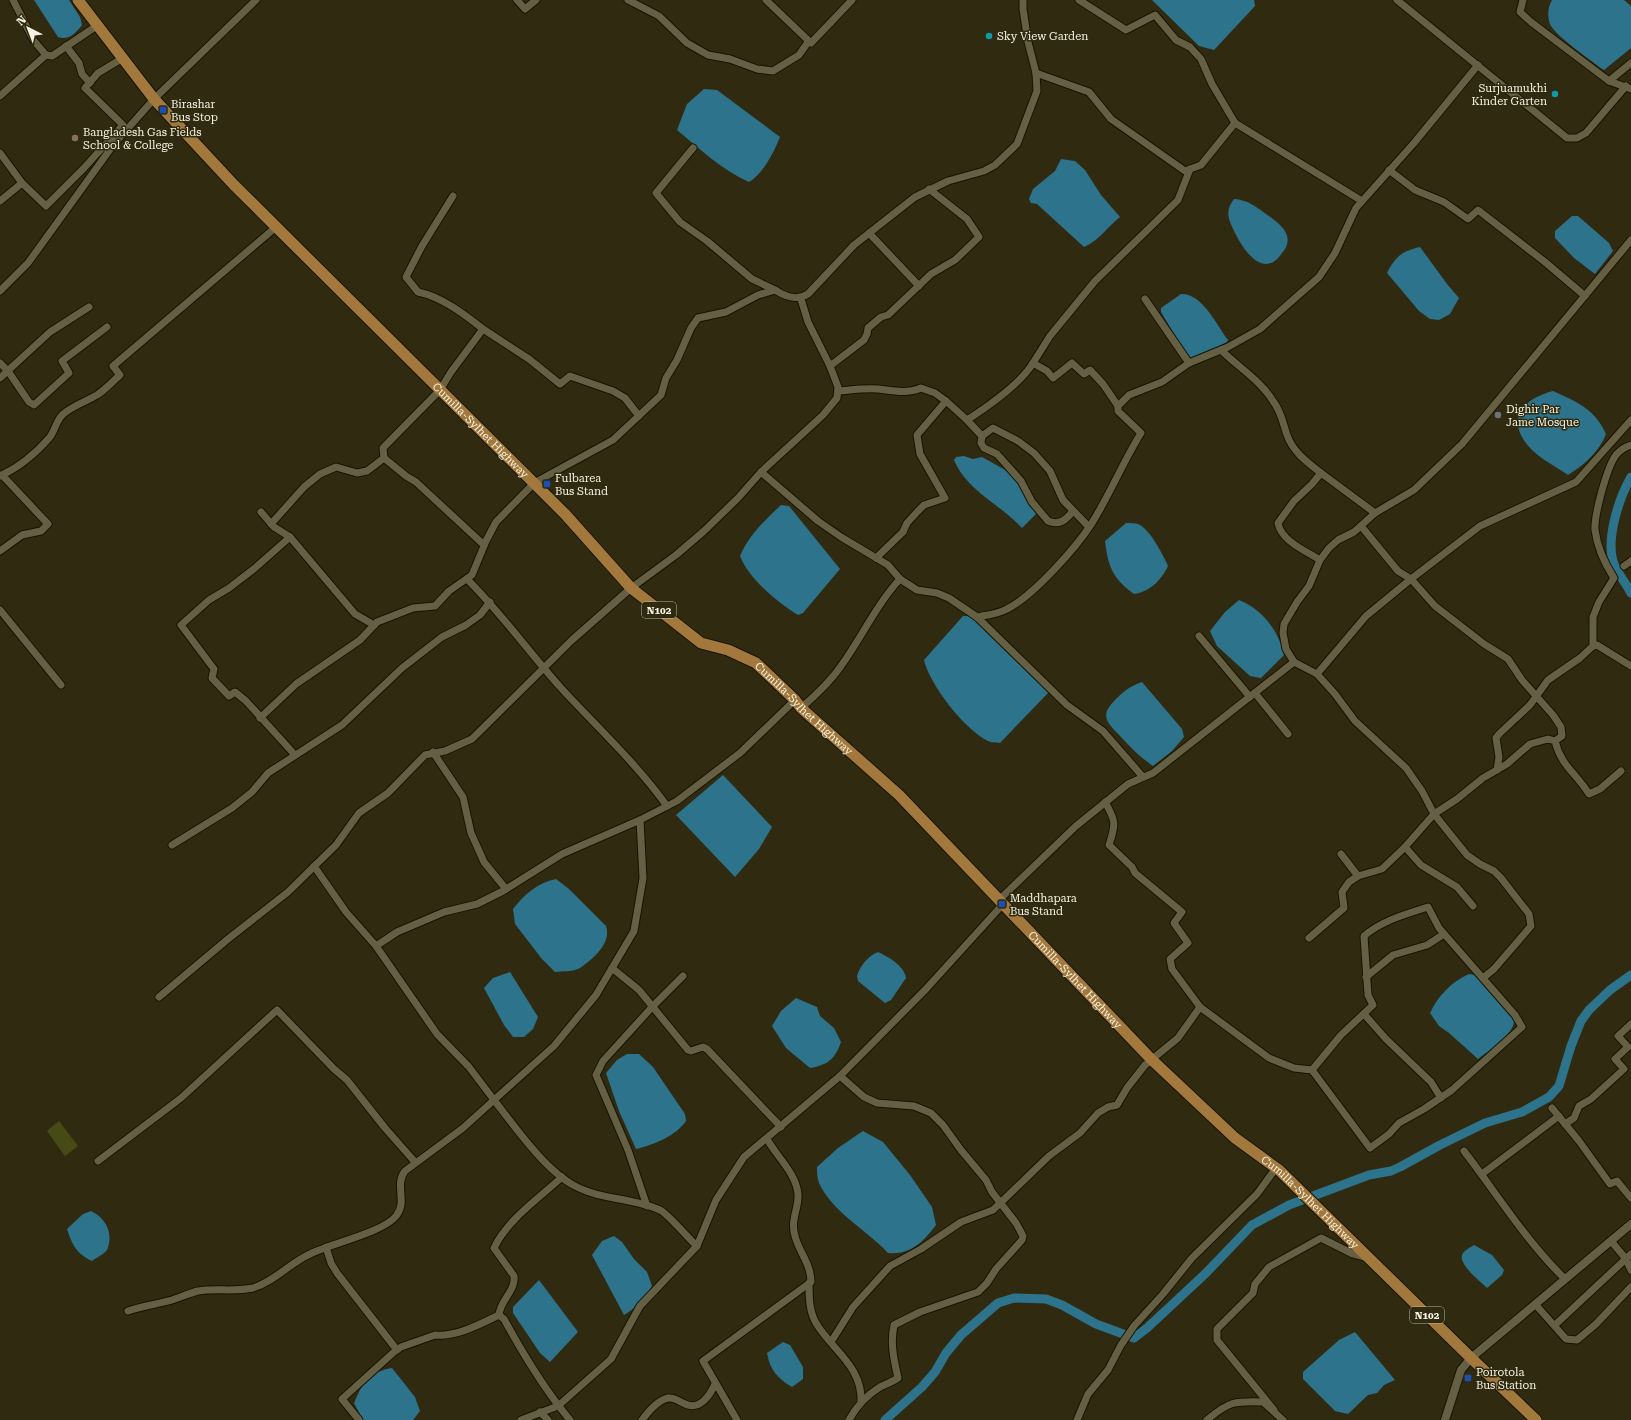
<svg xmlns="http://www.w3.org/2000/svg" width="1631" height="1420" font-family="'Roboto Serif',serif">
	<rect width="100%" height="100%" fill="#302b10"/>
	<path fill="#464b16" d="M59 1121 78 1146 65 1156 47 1131Z"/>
	<g fill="#2c738b">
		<path d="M34 0H69L80 17 82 25C76 33 68 41 58 37Z"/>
		<path d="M1152 0H1254L1255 6 1214 50 1199 46Z"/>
		<path d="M1552 0H1624L1631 6V48L1604 70C1594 63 1553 34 1550 24 1547 15 1548 7 1552 0Z"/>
		<path d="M704 89 717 90 780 137C774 152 763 174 749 182 723 171 699 148 677 130L687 104Z"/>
		<path d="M1061 159 1075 161 1085 170 1101 195 1120 217C1108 226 1099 241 1084 247L1037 204 1031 203 1029 199 1033 189 1055 171Z"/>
		<path d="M1234 199C1248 200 1255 206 1266 214 1273 219 1285 227 1287 236 1289 242 1286 249 1282 253 1264 280 1244 251 1235 233 1229 220 1224 212 1234 199Z"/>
		<path d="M1572 216H1578L1609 243 1613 251 1595 274 1574 258 1555 238V231Z"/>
		<path d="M1420 247 1447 284 1459 298 1450 314 1439 320 1430 319 1419 311 1387 273C1395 257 1402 251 1420 247Z"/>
		<path d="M1181 294C1202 293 1216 324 1228 340L1227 342 1204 354 1189 359 1161 312V308Z"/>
		<path d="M1553 391C1577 402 1595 409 1606 434 1599 452 1584 465 1568 475 1557 467 1542 460 1532 450 1505 422 1519 400 1553 391Z"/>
		<path d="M964 456 973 459 982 457 1009 472 1016 479 1036 514 1022 528C1000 504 967 491 954 460L956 457Z"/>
		<path d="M781 505 789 506 840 569 803 613 798 615C777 602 749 579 740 556 749 535 765 520 781 505Z"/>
		<path d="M1126 523C1130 523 1135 523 1138 524 1150 529 1163 555 1168 566 1162 579 1150 592 1134 594 1113 579 1108 567 1105 541Z"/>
		<path d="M1239 600C1262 609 1279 631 1284 655L1261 678 1250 676 1217 646 1210 631 1225 612Z"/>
		<path d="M963 616H972L1048 686 1049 692 1000 743C996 742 991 743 988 741 964 729 930 685 924 660Z"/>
		<path d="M1142 682 1182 729 1184 737 1172 751 1153 766C1139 756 1133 750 1121 737 1107 722 1098 716 1117 698 1125 690 1131 686 1142 682Z"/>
		<path d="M723 775 772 827 759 849 735 877 676 815Z"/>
		<path d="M556 879 569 889 606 926C612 943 593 959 580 968 573 972 563 971 555 972L542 959 515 924 513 909C525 894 537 883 556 879Z"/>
		<path d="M878 952C889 957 904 966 906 978L891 1000 885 1003 858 981 857 976C860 966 868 956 878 952Z"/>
		<path d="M510 972 538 1017 533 1029 524 1037H513L504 1025 484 988 493 978Z"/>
		<path d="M1469 974 1476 975 1515 1019C1512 1037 1492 1048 1478 1059L1449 1033 1439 1026 1430 1013C1438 996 1451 982 1469 974Z"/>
		<path d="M796 998 817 1007 820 1016 834 1028 841 1042C835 1059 828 1065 810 1068L786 1048 772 1026 781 1011Z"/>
		<path d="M627 1054H639L653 1067 685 1114 686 1121C676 1136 653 1145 636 1149L619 1111 606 1073 617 1060Z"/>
		<path d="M863 1131 883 1142 910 1175 932 1207 936 1225C923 1242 911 1255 888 1253 866 1229 833 1213 819 1183 817 1178 817 1172 817 1167L838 1148Z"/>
		<path d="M91 1211C106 1218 114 1234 107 1250 104 1254 96 1258 92 1261 77 1254 72 1245 67 1229L83 1214Z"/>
		<path d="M614 1236 622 1242 634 1259 647 1272 652 1286C645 1299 636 1308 624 1315L592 1255 602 1241Z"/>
		<path d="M1474 1245 1492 1255 1504 1270 1502 1275 1487 1288C1480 1281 1456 1263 1463 1253 1465 1250 1471 1247 1474 1245Z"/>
		<path d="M539 1280 578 1332 550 1362 540 1353 513 1313V1307Z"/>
		<path d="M1355 1332 1395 1380 1384 1385 1377 1393 1368 1395 1348 1414 1335 1411 1303 1379V1372L1339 1340Z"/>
		<path d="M783 1342 790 1345 803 1367V1379L792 1387C777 1378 770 1370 767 1353Z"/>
		<path d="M392 1368 415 1397 420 1411 413 1420H363L354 1403C363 1382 369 1372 392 1368Z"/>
	</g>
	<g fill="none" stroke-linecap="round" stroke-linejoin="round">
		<g stroke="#2c738b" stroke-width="9">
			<path d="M1631 477C1619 498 1605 540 1614 564 1618 574 1626 583 1631 593"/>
			<path d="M885 1420 922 1387 935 1372 946 1353 961 1335 998 1303 1014 1298 1046 1299 1062 1305 1096 1324 1134 1338 1147 1328 1205 1274 1252 1225 1289 1205 1369 1175 1391 1171 1400 1167 1440 1145 1485 1123 1522 1112 1549 1097 1559 1086 1571 1046 1581 1021 1589 1010 1610 990 1631 975"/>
		</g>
		<defs>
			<g id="minor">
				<path d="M13 0 34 41 46 55 52 56 98 25"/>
				<path d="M517 0 525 9 536 0"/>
				<path d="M628 0 659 16 687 43 708 55 730 59 757 69 773 71 799 55 808 42"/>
				<path d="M766 0 811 43 852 0"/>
				<path d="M1079 0 1126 30 1155 15 1176 40 1190 47 1201 59 1212 84 1235 123"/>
				<path d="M1397 0 1567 138H1577L1586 133 1626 86"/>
				<path d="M1523 0 1520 12 1531 22 1609 81 1631 89"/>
				<path d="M66 46 79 63 82 74 90 83"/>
				<path d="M1036 73 1089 92 1111 119 1185 171 1201 165 1235 123 1362 201"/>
				<path d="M1609 81 1631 63"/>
				<path d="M0 96 46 55"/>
				<path d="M693 148 656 193 680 222 707 241 752 279 775 290"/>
				<path d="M0 153 22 183 0 201"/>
				<path d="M1389 170 1415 190 1444 202 1468 219 1478 210 1545 262 1585 296"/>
				<path d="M22 183 46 206 84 168 123 125 85 88 98 73 123 58"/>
				<path d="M869 233 919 286"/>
				<path d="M0 291 28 263 114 144 154 99 256 0"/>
				<path d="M1145 299 1189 363"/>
				<path d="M483 329 529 359 560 384 570 376 613 391 625 398 639 416"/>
				<path d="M1221 350C1238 367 1260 380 1273 401 1281 411 1283 423 1287 435 1293 452 1307 462 1321 473L1312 484 1294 501 1278 523C1281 541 1306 551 1320 560"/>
				<path d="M0 363 8 371 29 402 34 405 69 373 62 361 107 327"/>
				<path d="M1033 363 1050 336 1095 281 1178 200 1190 169"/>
				<path d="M830 366 864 340 867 334 868 328 881 317 888 315 931 274 955 260 979 237 967 219 929 189"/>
				<path d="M0 378 50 332 89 307"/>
				<path d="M838 391C851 390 865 388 878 389 894 391 907 394 921 388L935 393 946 401 917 435 920 454 945 498 924 505 918 511 907 523 903 532 876 558"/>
				<path d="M946 401 967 420C987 407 1021 383 1033 363L1047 371 1053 378 1072 363 1084 374 1090 370 1103 384 1118 406"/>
				<path d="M967 420 982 436 993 428 1018 441 1034 453 1050 471 1063 500 1089 527"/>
				<path d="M982 436 981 443 984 448 997 454 1021 481 1032 502 1048 521C1059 526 1066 520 1073 511"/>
				<path d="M384 458 383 448 440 390 451 372 483 329C464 314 442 297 418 292L406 277 422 246 453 196"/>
				<path d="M761 472 818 521 841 537 888 565 900 579 917 590 937 593 949 598 977 617 1067 705 1103 731 1143 777"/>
				<path d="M1321 473 1375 513"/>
				<path d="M2 475C19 467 37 452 50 437 55 430 56 422 62 415 72 406 85 402 97 395 105 390 113 381 120 375L113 366 276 227"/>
				<path d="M0 476 2 475 48 524 41 531 22 535 0 551"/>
				<path d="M261 512 274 527 290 537 355 614 374 625"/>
				<path d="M271 524 304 487 320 474 336 467 357 473 367 471 384 458 406 476 416 482 484 545"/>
				<path d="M1361 526 1398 571 1411 579 1435 606 1484 644 1508 659 1522 680 1553 715 1561 727 1562 736 1555 741"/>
				<path d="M290 537 255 568 229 588 209 600 181 625 214 669 212 678 229 696 235 692 246 701 295 755"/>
				<path d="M1624 566 1631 561"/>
				<path d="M467 579C501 613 529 652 561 688 597 727 636 763 667 806"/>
				<path d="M0 610 61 685"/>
				<path d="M977 617C987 615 998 614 1007 609 1033 596 1076 548 1092 523 1110 494 1123 462 1141 433L1118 411V406L1129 395 1162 382 1189 363 1228 347 1260 329 1319 277 1335 253 1356 208 1414 143 1478 65"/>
				<path d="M1199 636 1250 697"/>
				<path d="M1593 646 1597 645 1631 666"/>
				<path d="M1294 662 1286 649 1283 633 1284 624 1297 602 1309 586 1320 560 1329 548 1338 540 1354 532 1375 513 1414 490 1462 444 1631 240"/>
				<path d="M1317 674 1335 694 1355 721 1406 768 1422 791 1434 814 1467 855 1480 864 1494 871 1501 878 1529 914 1531 926 1494 969 1483 978"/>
				<path d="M1255 693 1288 734"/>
				<path d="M801 708C816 695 830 682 841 666 862 637 876 605 900 579"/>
				<path d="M260 718 296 684 360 640 377 622 413 608 435 606 449 591 472 575 486 541 496 522 534 483 613 440 661 395 666 378 677 360 691 328 698 318 726 312 758 295 775 290C786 297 797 301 808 294L854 245 915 197 948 181 984 171 995 165 1017 144 1037 91 1036 73 1028 42 1023 9V0"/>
				<path d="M433 752 463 797 471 833 484 862 506 889"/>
				<path d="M1497 770 1499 757 1496 738 1500 733 1530 705 1548 680 1580 658 1593 646V617L1599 602 1614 578C1605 564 1597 546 1595 530 1594 515 1607 467 1616 455 1620 450 1625 447 1631 445"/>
				<path d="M1105 802C1116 821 1116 824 1109 845L1132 867 1135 873 1182 912 1174 923 1188 943 1170 959 1172 969 1200 1007"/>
				<path d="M172 845 232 808 252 792 268 773 342 725 402 668 442 637 466 625 480 615 490 602"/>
				<path d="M1405 847 1421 865 1457 887 1473 906"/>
				<path d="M1341 854 1358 876"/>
				<path d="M314 866 346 912 376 946 397 932 444 912 477 904 503 891 562 854 640 820"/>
				<path d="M1000 899 1076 826 1128 784 1153 773 1294 662 1317 674 1366 616 1411 579 1480 526 1576 482 1631 420"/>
				<path d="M1309 938 1344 908 1342 892 1349 882 1358 876 1382 869 1405 847 1434 814 1457 799 1483 778 1507 764 1530 744 1548 739 1555 741C1561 766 1576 773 1589 794L1600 789 1621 771"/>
				<path d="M612 968 639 990 688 1050 691 1051 703 1047 707 1049 781 1127"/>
				<path d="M1366 977 1393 955 1427 945 1444 934"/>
				<path d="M159 997 228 939 288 892 336 845 359 813 388 793 425 755 445 751 472 739 572 640 631 588 676 555 704 531 738 498 761 472 823 415 837 398 838 387 830 366 808 322 801 299"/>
				<path d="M1364 1014 1386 1039 1431 1082 1441 1098"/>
				<path d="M840 1076 864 1097 877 1103 914 1106 931 1113 943 1125 961 1150 986 1180 992 1192 1016 1223 1023 1236 1022 1240 996 1269 987 1283 978 1292 920 1312 894 1325C890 1344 894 1360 898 1378 892 1382 886 1384 880 1387 867 1395 856 1407 849 1420"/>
				<path d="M1552 1108 1579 1141 1610 1184 1617 1181 1631 1198"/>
				<path d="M1565 1124 1574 1118 1579 1106 1591 1099 1624 1069 1615 1059 1628 1047 1618 1036 1631 1024"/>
				<path d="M1464 1151C1497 1194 1526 1241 1565 1279"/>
				<path d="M98 1161 181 1098 277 1010 334 1069 347 1080 385 1128 415 1162"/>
				<path d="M1482 1174 1559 1116"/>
				<path d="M647 1206 628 1150 596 1075 603 1061 653 1006 683 976"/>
				<path d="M1611 1241 1626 1259 1631 1270"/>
				<path d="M697 1246C690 1240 667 1213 660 1210 635 1198 601 1200 575 1186 545 1170 515 1127 494 1100L554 1046 596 995 634 931 643 878 640 820 677 801 740 753 795 700"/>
				<path d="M326 1247 331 1263 337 1273 397 1350"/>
				<path d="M809 1283C809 1296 809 1311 816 1323 832 1350 863 1367 861 1402"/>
				<path d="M1535 1304 1566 1339 1577 1340 1596 1324 1631 1287"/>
				<path d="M128 1311C142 1306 158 1304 172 1300 181 1297 190 1293 198 1291 216 1288 235 1292 253 1288 275 1281 290 1263 310 1254 330 1244 384 1232 396 1216 408 1202 394 1185 405 1171L463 1128 494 1100 469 1067 437 1034 376 946"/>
				<path d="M499 1315C500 1300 516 1291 514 1276L494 1248C508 1219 538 1199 562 1177"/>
				<path d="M1555 1325 1631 1254"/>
				<path d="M831 1342 853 1307 890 1266 921 1249 961 1222 993 1210 1049 1156 1080 1133 1098 1113 1108 1107 1117 1105 1127 1088 1145 1065 1178 1038 1200 1007 1269 1058 1294 1068 1312 1070 1370 1148 1389 1134 1399 1123 1424 1109 1452 1090 1522 1027 1515 1015 1439 928 1428 907C1406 914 1381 921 1364 936L1368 995 1373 1005 1341 1035 1312 1070"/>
				<path d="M1274 1410 1217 1340V1329L1253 1293 1255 1284 1269 1267 1321 1238 1353 1254 1367 1258"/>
				<path d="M540 1412 548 1420"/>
				<path d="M359 1420 342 1399 394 1352 401 1347 435 1335C457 1337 480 1324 499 1315L504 1319C523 1354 544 1389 570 1420"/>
				<path d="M521 1420 558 1406 611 1359 640 1306 697 1246 716 1200 744 1157 840 1076 926 989 1004 903"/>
				<path d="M642 1420C648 1412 658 1400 668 1398 675 1397 680 1402 685 1404 700 1411 710 1395 715 1384"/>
				<path d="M737 1420 703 1361 811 1282C811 1264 799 1252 795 1236 790 1220 799 1208 798 1194 796 1173 777 1157 767 1139"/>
				<path d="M1077 1420 1088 1394 1108 1370 1121 1345 1134 1326 1163 1294 1192 1258 1257 1194 1276 1168"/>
				<path d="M1207 1420C1229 1401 1235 1401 1263 1402L1283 1420"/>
			</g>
			<path id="tertiary" d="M1445 1420 1461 1370 1471 1358 1631 1224"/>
			<g id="trunk">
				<path id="s1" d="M78 0 154 99 234 185 565 514 631 588 701 643 728 650 756 663 795 700 801 708 899 795 1151 1059 1235 1138 1279 1170 1471 1358 1536 1420"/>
			</g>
		</defs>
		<use href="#minor" stroke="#181300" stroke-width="9"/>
		<use href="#tertiary" stroke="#181300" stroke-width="10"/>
		<use href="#trunk" stroke="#181300" stroke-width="13"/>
		<use href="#minor" stroke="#656043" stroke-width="7"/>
		<use href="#tertiary" stroke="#656043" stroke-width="8"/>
		<use href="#trunk" stroke="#a2783c" stroke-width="11"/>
	</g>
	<g fill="#0f9aa8" stroke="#302b10" stroke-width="1.5">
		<circle cx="989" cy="36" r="4"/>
		<circle cx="1555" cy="94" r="4"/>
	</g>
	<g fill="#1a4fb4" stroke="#302b10" stroke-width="1.5">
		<rect x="159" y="106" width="8" height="8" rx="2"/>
		<rect x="543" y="480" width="8" height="8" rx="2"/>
		<rect x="998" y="900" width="8" height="8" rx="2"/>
		<rect x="1464" y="1374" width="8" height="8" rx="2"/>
	</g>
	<circle fill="#8d6e63" stroke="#302b10" stroke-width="1.5" cx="75" cy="138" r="4"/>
	<circle fill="#6b7280" stroke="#302b10" stroke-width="1.5" cx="1498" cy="415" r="4"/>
	<g text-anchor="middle" stroke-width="3" stroke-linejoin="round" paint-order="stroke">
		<g fill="#302b10" stroke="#bab7a3" stroke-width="1">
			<rect x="642" y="602" width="34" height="16" rx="3"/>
			<rect x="1410" y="1307" width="34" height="16" rx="3"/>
		</g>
		<g font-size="10" font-weight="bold" fill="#f5f3e2">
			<text x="659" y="614">N102</text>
			<text x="1427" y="1319">N102</text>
		</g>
		<g font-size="11" fill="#f5f3e2" stroke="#302b10" text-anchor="start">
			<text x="997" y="40">Sky View Garden</text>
			<text x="1547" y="92" text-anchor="end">Surjuamukhi<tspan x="1547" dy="13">Kinder Garten</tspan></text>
			<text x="171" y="108">Birashar<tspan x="171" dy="13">Bus Stop</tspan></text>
			<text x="83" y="136">Bangladesh Gas Fields<tspan x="83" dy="13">School &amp; College</tspan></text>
			<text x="1506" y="413">Dighir Par<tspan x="1506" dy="13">Jame Mosque</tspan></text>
			<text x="555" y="482">Fulbarea<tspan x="555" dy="13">Bus Stand</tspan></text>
			<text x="1010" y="902">Maddhapara<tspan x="1010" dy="13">Bus Stand</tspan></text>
			<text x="1476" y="1376">Poirotola<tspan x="1476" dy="13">Bus Station</tspan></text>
		</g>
		<g font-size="11" fill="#f5f3e2" stroke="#302b10">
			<text dy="4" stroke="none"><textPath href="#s1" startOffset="590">Cumilla-Sylhet Highway</textPath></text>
			<text dy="4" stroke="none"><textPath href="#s1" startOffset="1022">Cumilla-Sylhet Highway</textPath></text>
			<text dy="4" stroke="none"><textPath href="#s1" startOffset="1406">Cumilla-Sylhet Highway</textPath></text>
			<text dy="4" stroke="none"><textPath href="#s1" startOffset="1730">Cumilla-Sylhet Highway</textPath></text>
		</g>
	</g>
	<g transform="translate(28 28) rotate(318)" stroke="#302b10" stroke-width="3" paint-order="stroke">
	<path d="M0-3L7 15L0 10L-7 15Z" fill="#f5f3e2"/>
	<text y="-6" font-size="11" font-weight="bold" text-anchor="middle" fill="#f5f3e2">N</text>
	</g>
</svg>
